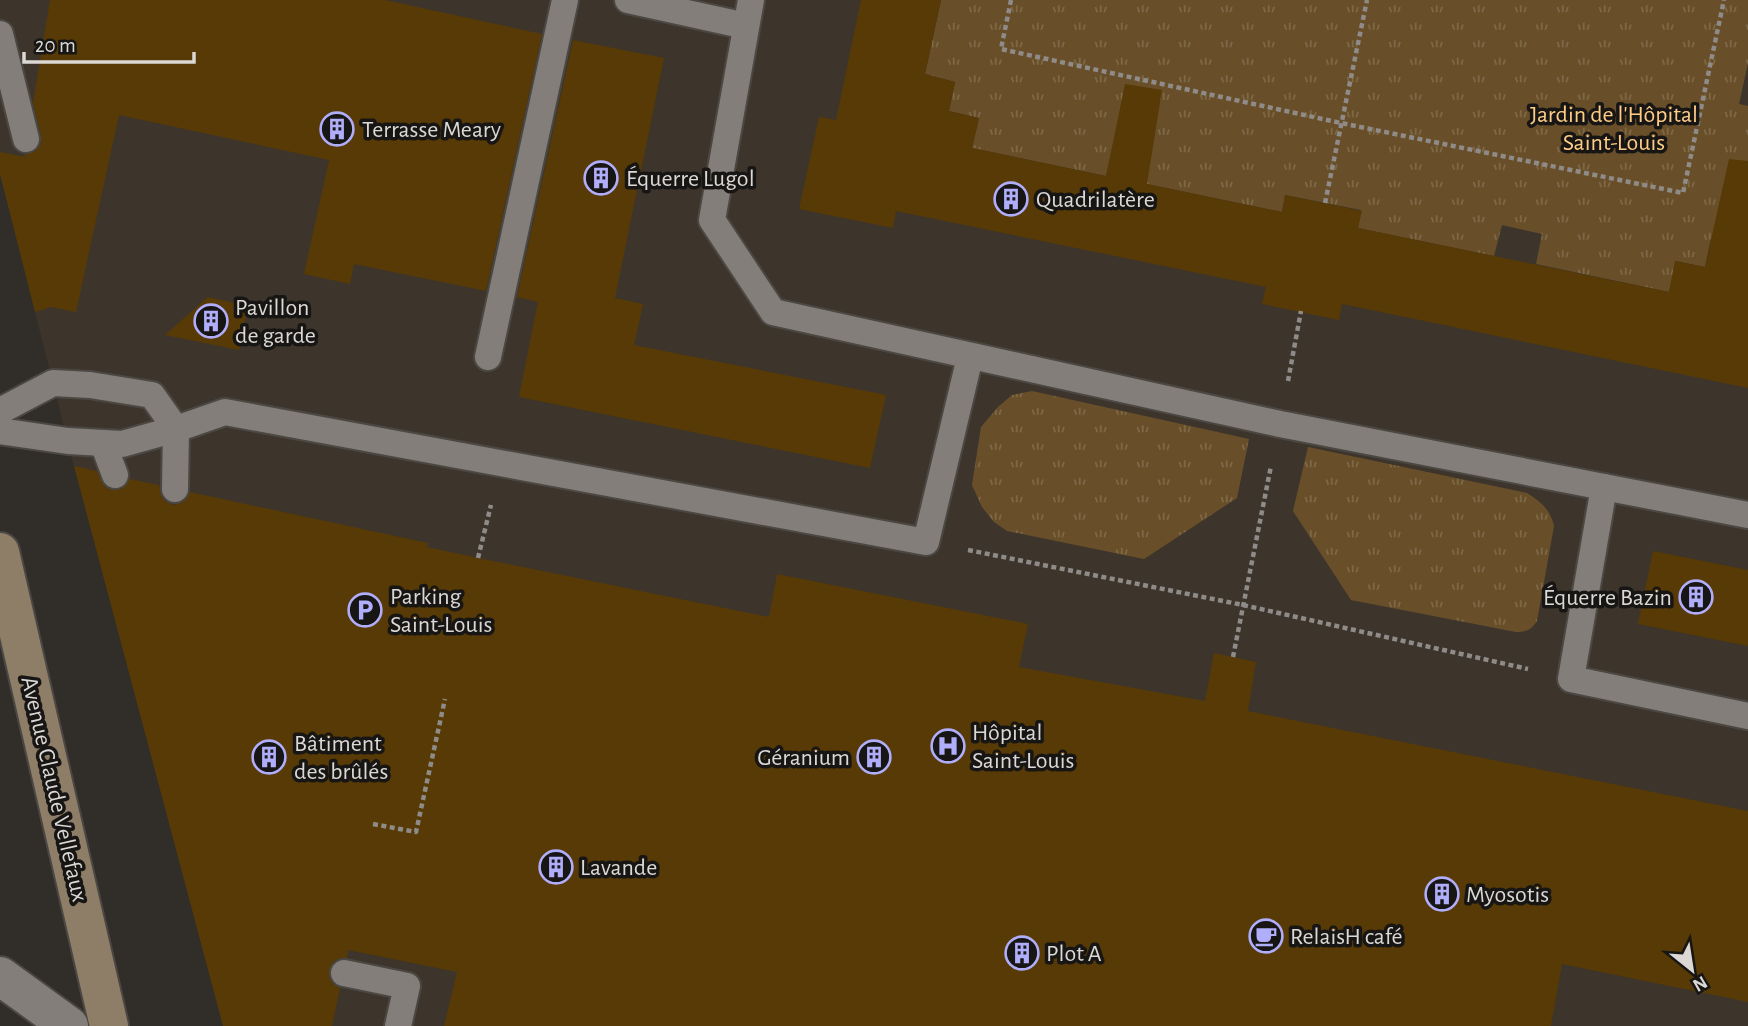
<svg xmlns="http://www.w3.org/2000/svg" width="1748" height="1026" font-family="'Alegreya Sans',sans-serif">
	<defs>
		<pattern id="grass-tufts" width="24" height="20" patternUnits="userSpaceOnUse" patternTransform="scale(1.75)"><rect width="24" height="20" fill="#694f29"/><path d="M3 7l-1-3M5 7V3M7 7l1-3M15 17l-1-3M17 17v-4M19 17l1-3" fill="none" stroke="#7e6847"/></pattern>
	</defs>
	<rect width="100%" height="100%" fill="#312d29"/>
	<path fill="#3d352b" d="M0 0H1748V1026H223L74 466 0 174Z"/>
	<g fill="url(#grass-tufts)">
		<path d="M941 0H1748V63L1739 104 1748 106V211L1741 243 1711 238 1705 267 1676 261 1669 292 1536 264 1542 234 1502 225 1494 256 1358 228 1361 210 1285 195 1282 212 1147 184 1113 145 1106 176 972 148 979 118 949 111 955 82 925 74Z"/>
		<path d="M1032 391 1249 439 1237 498 1144 559 1007 531 994 522 982 507 972 485 981 427 998 407 1012 395Z"/>
		<path d="M1308 447 1527 493C1541 502 1550 509 1554 526L1537 621C1531 630 1526 632 1516 632L1351 600 1293 511Z"/>
	</g>
	<g fill="#573a05">
		<path d="M50 0H385L542 34 486 291 354 264 350 284 304 274 329 160 119 115 76 312 51 307 35 312 0 174V152L25 157V154L36 151 41 144V135L33 103Z"/>
		<path d="M861 0H941L925 74 955 82 949 111 979 118 972 148 1106 176 1125 84 1162 90 1147 184 1282 212 1285 195 1362 211 1358 228 1669 292 1675 261 1705 267 1729 159 1748 161V388L1342 304 1339 320 1262 304 1266 287 896 211 893 228 799 209 819 117 836 120Z"/>
		<path d="M573 40 664 58 615 298 643 304 634 345 886 395 870 468 519 397 538 302 517 297Z"/>
		<path d="M208 297 248 306 239 350 165 335Z"/>
		<path d="M74 466 97 471 105 487 112 490 121 489 130 479 159 485 162 497 166 502 174 505 183 502 190 492 428 543 427 547 478 558 769 617 777 574 1028 624 1019 667 1205 701 1214 653 1256 662 1248 711 1748 811V1002L1562 964 1551 1026H444L457 972 348 950 347 958H340L333 962 329 970V977L333 984 340 988 332 1026H223Z"/>
		<path d="M1653 551 1748 570V646L1638 624Z"/>
	</g>
	<g fill="none" stroke-linecap="round" stroke-linejoin="round">
		<defs>
			<g id="lane">
				<path d="M628 0 746 26"/>
				<path d="M751 0 712 220 773 312 1280 424 1748 515"/>
				<path d="M0 34 26 139"/>
				<path d="M488 357 565 0"/>
				<path d="M0 411 53 383 90 385 152 395 176 429 175 489"/>
				<path d="M0 431 68 441 122 444 176 429 225 412 926 542 970 357"/>
				<path d="M103 443 115 475"/>
				<path d="M1604 487 1571 679 1748 716"/>
				<path d="M344 973 407 986 398 1026"/>
			</g>
			<path id="street" d="M0 976 69 1026"/>
			<path id="secondary" d="M0 552 109 1026"/>
		</defs>
		<use href="#lane" stroke="#4b4844" stroke-width="30"/>
		<use href="#street" stroke="#4b4844" stroke-width="42"/>
		<use href="#secondary" stroke="#4b4844" stroke-width="42"/>
		<g stroke="#8e8b88" stroke-width="4.5" stroke-dasharray="5 3.5" stroke-linecap="butt">
			<path d="M1011 0 1001 49 1341 123 1683 193 1724 0"/>
			<path d="M1325 203 1367 0"/>
			<path d="M1288 381 1301 311"/>
			<path d="M968 550 1243 605 1528 669"/>
			<path d="M478 558 491 505"/>
			<path d="M1233 657 1271 466"/>
			<path d="M373 824 416 832 445 699"/>
		</g>
		<use href="#lane" stroke="#837e79" stroke-width="26"/>
		<use href="#street" stroke="#837e79" stroke-width="38"/>
		<use href="#secondary" stroke="#8f7e67" stroke-width="38"/>
	</g>
	<defs>
		<symbol id="building-ring" viewBox="-11 -11 22 22"><circle r="9.5" fill="#171614" stroke="#b0adfa" stroke-width="1.5"/><path d="M-4-6H4V6H1V3H-1V6H-4ZM-2.5-4.3h1.7v1.8h-1.7ZM.8-4.3h1.7v1.8H.8ZM-2.5-1h1.7V.8h-1.7ZM.8-1h1.7V.8H.8Z" fill="#b0adfa"/></symbol>
		<symbol id="parking-ring" viewBox="-11 -11 22 22"><circle r="9.5" fill="#171614" stroke="#b0adfa" stroke-width="1.5"/><path d="M-3.5-5.5H1a3.5 3.5 0 0 1 0 7H-1V5.5H-3.5ZM-1-3.4V-.6H.8a1.4 1.4 0 0 0 0-2.8Z" fill="#b0adfa"/></symbol>
		<symbol id="hospital-ring" viewBox="-11 -11 22 22"><circle r="9.5" fill="#171614" stroke="#b0adfa" stroke-width="1.5"/><path d="M-5-5h3v3.5h4V-5h3V5h-3V1.5h-4V5h-3Z" fill="#b0adfa"/></symbol>
		<symbol id="cafe-ring" viewBox="-11 -11 22 22"><circle r="9.5" fill="#171614" stroke="#b0adfa" stroke-width="1.5"/><path d="M-5.5-4.5H6V0H3Q3 3.5 0 3.5H-2.5Q-5.5 3.5-5.5 0ZM3-3.2v2h1.7v-2ZM-6 4.5H4V6H-6Z" fill="#b0adfa"/></symbol>
	</defs>
	<g fill-rule="evenodd">
		<use href="#building-ring" x="318" y="110" width="38" height="38"/>
		<use href="#building-ring" x="582" y="159" width="38" height="38"/>
		<use href="#building-ring" x="992" y="180" width="38" height="38"/>
		<use href="#building-ring" x="192" y="302" width="38" height="38"/>
		<use href="#building-ring" x="1677" y="578" width="38" height="38"/>
		<use href="#parking-ring" x="346" y="591" width="38" height="38"/>
		<use href="#hospital-ring" x="929" y="727" width="38" height="38"/>
		<use href="#building-ring" x="250" y="738" width="38" height="38"/>
		<use href="#building-ring" x="855" y="738" width="38" height="38"/>
		<use href="#building-ring" x="537" y="848" width="38" height="38"/>
		<use href="#building-ring" x="1423" y="875" width="38" height="38"/>
		<use href="#cafe-ring" x="1247" y="917" width="38" height="38"/>
		<use href="#building-ring" x="1003" y="934" width="38" height="38"/>
	</g>
	<g text-anchor="middle" stroke-width="7" stroke-linejoin="round" paint-order="stroke">
		<g font-size="24" fill="#fecc85" stroke="#171614">
			<text x="1614" y="122">Jardin de l'Hôpital<tspan x="1614" dy="28">Saint-Louis</tspan></text>
		</g>
		<g font-size="24" fill="#dbd8d5" stroke="#171614" text-anchor="start">
			<text x="362" y="137">Terrasse Meary</text>
			<text x="626" y="186">Équerre Lugol</text>
			<text x="1036" y="207">Quadrilatère</text>
			<text x="235" y="315">Pavillon<tspan x="235" dy="28">de garde</tspan></text>
			<text x="390" y="604">Parking<tspan x="390" dy="28">Saint-Louis</tspan></text>
			<text x="1672" y="605" text-anchor="end">Équerre Bazin</text>
			<text x="972" y="740">Hôpital<tspan x="972" dy="28">Saint-Louis</tspan></text>
			<text x="294" y="751">Bâtiment<tspan x="294" dy="28">des brûlés</tspan></text>
			<text x="850" y="765" text-anchor="end">Géranium</text>
			<text x="580" y="875">Lavande</text>
			<text x="1466" y="902">Myosotis</text>
			<text x="1290" y="944">RelaisH café</text>
			<text x="1046" y="961">Plot A</text>
		</g>
		<g font-size="24" fill="#dbd8d5" stroke="#171614">
			<text transform="translate(55 789) rotate(77)" y="8">Avenue Claude Vellefaux</text>
		</g>
	</g>
	<g transform="translate(1692 970) rotate(150)" stroke="#171614" stroke-width="5" paint-order="stroke">
	<path d="M0-5L12 26L0 18L-12 26Z" fill="#dbd8d5"/>
	<text y="-10" font-size="19" font-weight="bold" text-anchor="middle" fill="#dbd8d5">N</text>
	</g>
	<path d="M24 52v10h170v-10" fill="none" stroke="#dbd8d5" stroke-width="3.5"/>
	<text x="35" y="52" font-size="21" fill="#dbd8d5" stroke="#171614" stroke-width="5" paint-order="stroke">20 m</text>
</svg>
